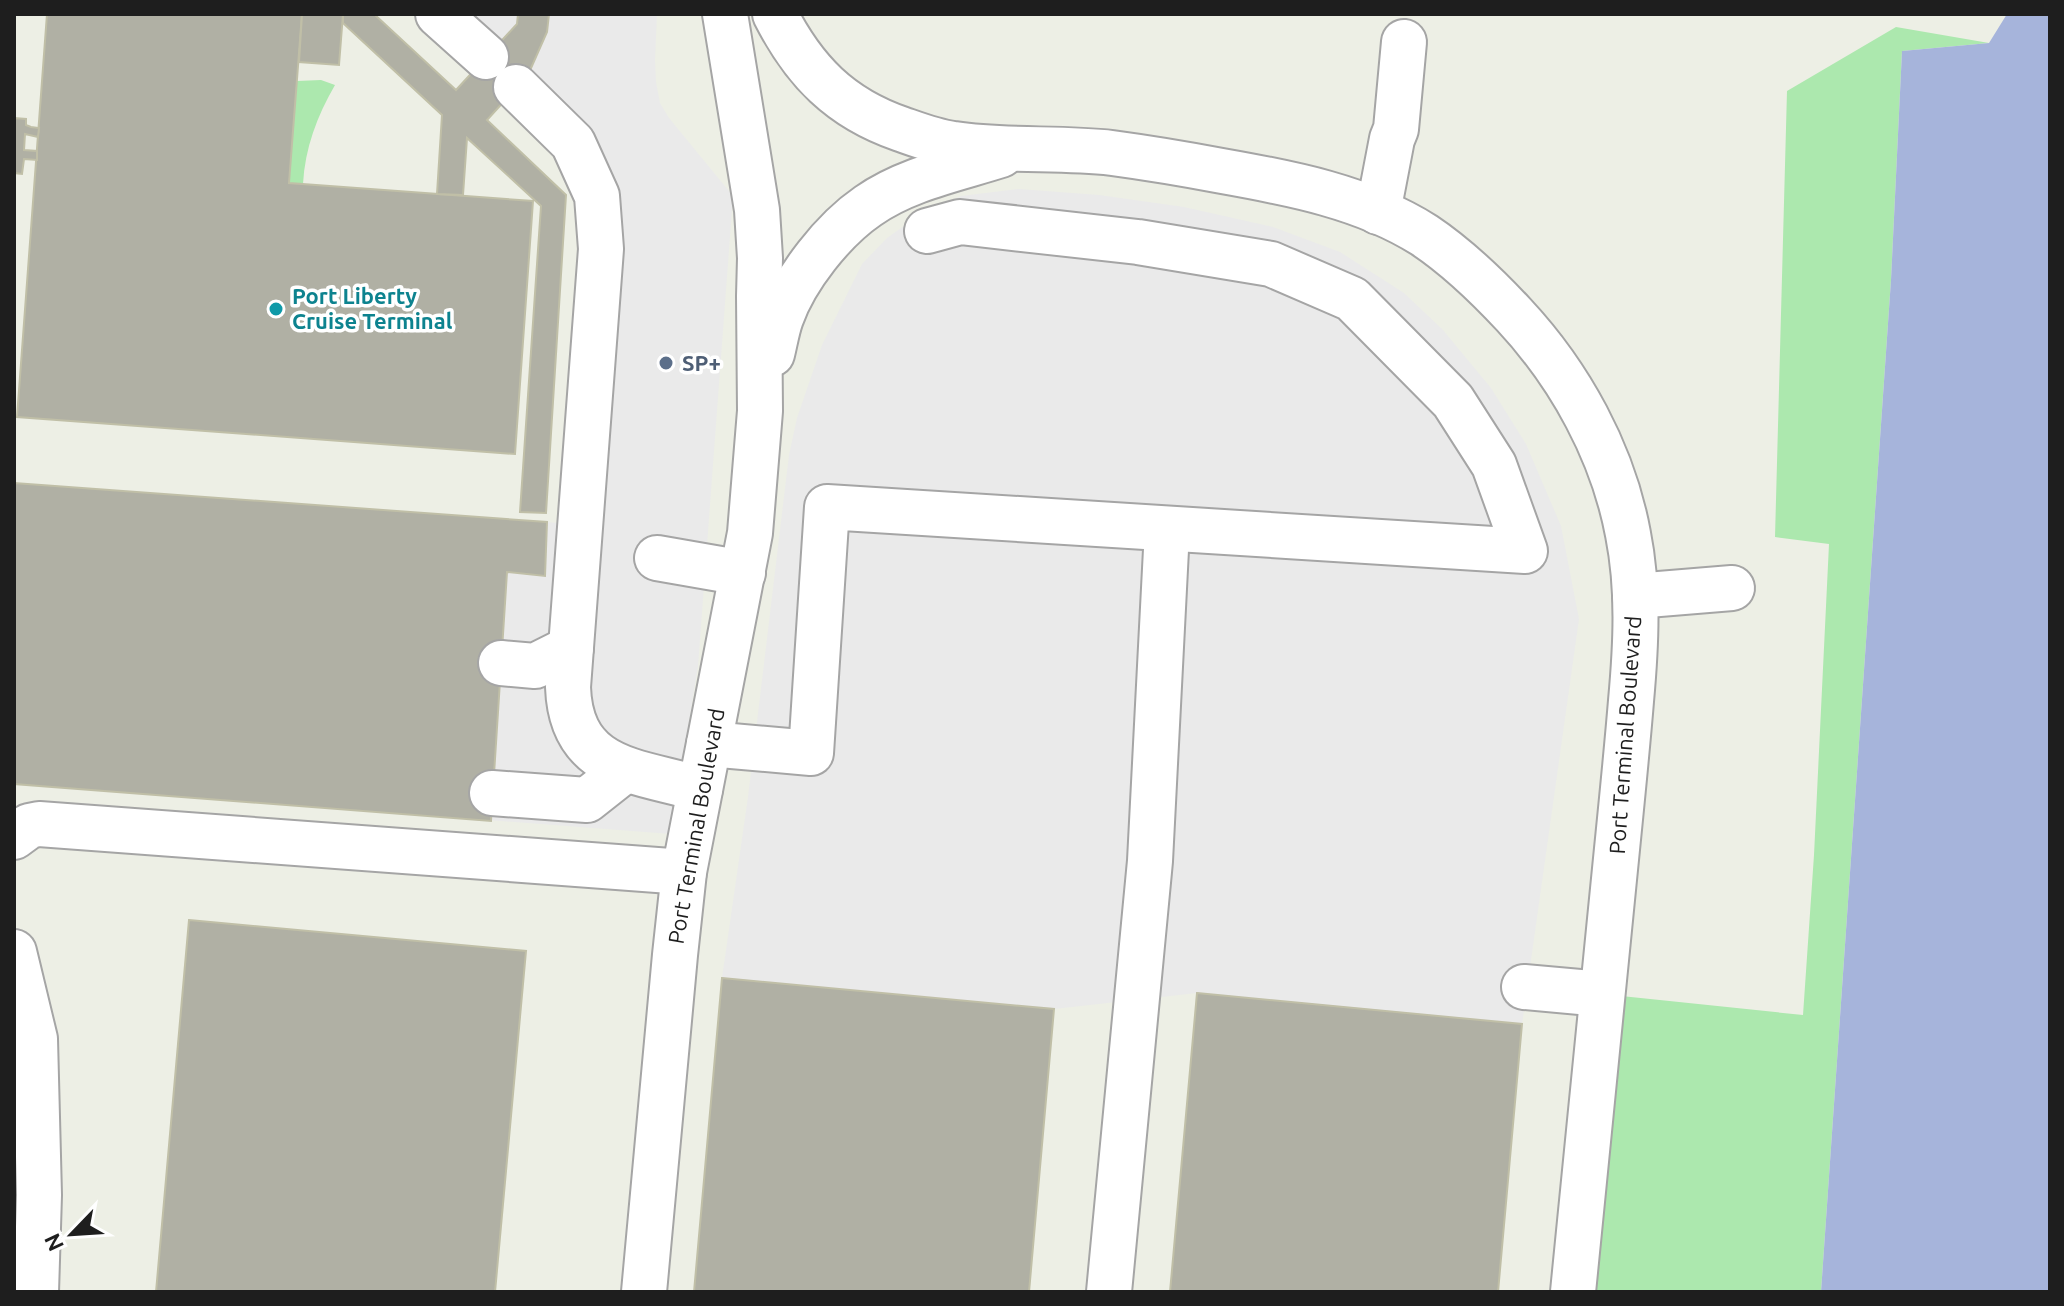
<svg xmlns="http://www.w3.org/2000/svg" width="2064" height="1306" font-family="Ubuntu,sans-serif">
	<rect width="100%" height="100%" fill="#edefe5"/>
	<g fill="#ace8ae">
		<path d="M1896 27 1989 43 1902 51 1891 280 1821 1292H1573L1602 994 1803 1015 1814 855 1829 544 1775 537 1787 91Z"/>
		<path d="M321 80 335 85C317 116 305 148 303 184L289 183 297 81Z"/>
	</g>
	<g fill="#eaeaea">
		<path d="M463 14H657L655 60 656 82 660 103 669 118 733 196 698 666 671 834 14 784V483L599 526 617 189 602 150 588 131Z"/>
		<path d="M1019 189 1099 195 1184 207 1273 227 1340 252 1404 293 1443 330 1491 388 1526 444 1561 526 1579 619 1522 1024 1197 993 1054 1009 722 978 748 797 789 455 797 418 822 345 862 264 887 238 918 216 961 196Z"/>
	</g>
	<path fill="#a6b4db" d="M2007 14H2050V1292H1821L1891 280 1902 51 1989 43Z"/>
	<g fill="#b0b0a4" stroke="#c0bfa7" stroke-width="2">
		<path d="M47 14H302L289 183 533 201 515 454 17 417Z"/>
		<path d="M302 14H343L339 65 299 62Z"/>
		<path d="M343 14H374L456 90 517 24 518 14H549L547 32 528 75 487 120 566 195 546 513 520 512 541 206 467 138 463 195 437 194 442 115 343 23Z"/>
		<path d="M14 118 26 119V125L31 127 39 128 38 137 25 134 24 150 37 151V160L24 159 22 174 14 173Z"/>
		<path d="M14 483 547 522 545 576 507 572 491 821 14 784Z"/>
		<path d="M189 920 526 951 495 1292H156Z"/>
		<path d="M722 978 1054 1009 1029 1292H694Z"/>
		<path d="M1197 993 1522 1024 1498 1292H1170Z"/>
	</g>
	<g fill="none" stroke-linecap="round" stroke-linejoin="round">
		<defs>
			<g id="minor">
				<path d="M438 14 486 57"/>
				<path d="M775 14C804 71 840 108 901 129 918 135 936 142 954 144 1006 152 1060 147 1112 153 1149 158 1185 164 1222 171 1290 183 1364 197 1424 235 1457 257 1487 286 1514 315 1570 375 1613 453 1628 534 1639 589 1636 646 1631 701 1627 750 1622 799 1617 849 1601 996 1587 1144 1573 1292"/>
				<path d="M516 87 573 143 597 196 601 249 568 687C571 772 637 770 700 789"/>
				<path d="M1378 212 1392 139 1396 129 1404 42"/>
				<path d="M772 354C775 342 777 329 781 318 795 278 833 230 868 206 906 179 957 169 1001 155"/>
				<path d="M657 558 743 573"/>
				<path d="M1635 596 1732 588"/>
				<path d="M501 663 535 666 571 648"/>
				<path d="M709 744 811 753 827 507 1525 551 1494 465 1453 401 1352 299 1271 264 1138 242 960 222 927 231"/>
				<path d="M492 793 587 800 625 770"/>
				<path d="M14 837 29 826 39 824 684 872"/>
				<path d="M14 952 35 1039 39 1195 36 1292"/>
				<path d="M1524 987 1602 994"/>
				<path d="M644 1292 675 955 684 872 750 533 760 411 759 296 760 258 757 210 725 14"/>
				<path d="M1109 1292 1150 861 1167 530"/>
			</g>
		</defs>
		<use href="#minor" stroke="#a5a5a5" stroke-width="48"/>
		<use href="#minor" stroke="#fff" stroke-width="44"/>
	</g>
	<circle fill="#0f9aa8" stroke="#fff" stroke-width="3" cx="276" cy="309" r="8"/>
	<circle fill="#5c6f8a" stroke="#fff" stroke-width="3" cx="666" cy="363" r="8"/>
	<g text-anchor="middle" stroke-width="7" stroke-linejoin="round" paint-order="stroke">
		<g font-size="22" font-weight="bold" fill="#0d838f" stroke="#fff" text-anchor="start">
			<text x="292" y="304">Port Liberty<tspan x="292" dy="25">Cruise Terminal</tspan></text>
		</g>
		<g font-size="22" font-weight="bold" fill="#4e5e75" stroke="#fff" text-anchor="start">
			<text x="682" y="371">SP+</text>
		</g>
		<g font-size="22" fill="#1e1e1e" stroke="#fff">
			<text transform="translate(1625 735) rotate(-86)" y="8">Port Terminal Boulevard</text>
			<text transform="translate(696 826) rotate(-80)" y="8">Port Terminal Boulevard</text>
		</g>
	</g>
	<rect width="2064" height="1306" fill="none" stroke="#1e1e1e" stroke-width="32"/>
	<g transform="translate(72 1234) rotate(245)" stroke="#ffffff" stroke-width="6" paint-order="stroke">
	<path d="M0-6L14 30L0 20L-14 30Z" fill="#1e1e1e"/>
	<text y="-12" font-size="22" font-weight="bold" text-anchor="middle" fill="#1e1e1e">N</text>
	</g>
</svg>
